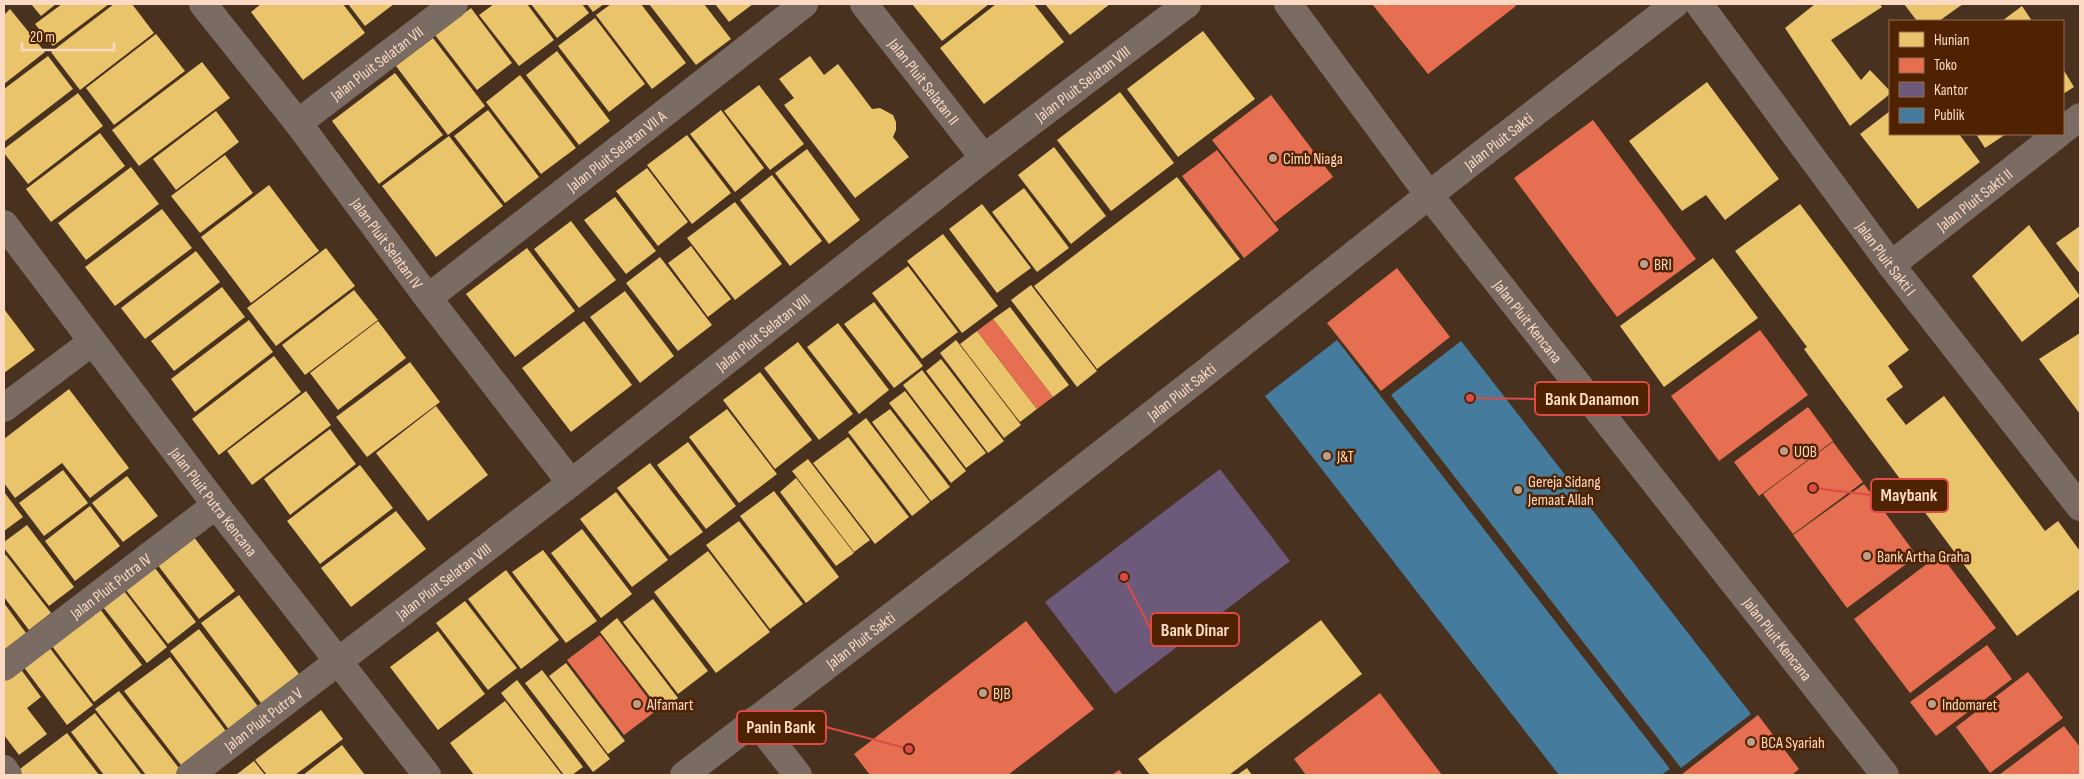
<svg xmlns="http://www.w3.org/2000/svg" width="2084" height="779" font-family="'Sofia Sans Condensed',sans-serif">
	<rect width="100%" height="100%" fill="#48311e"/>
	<g fill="#e9c46a">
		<path d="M31 4H56L41 16Z"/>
		<path d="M62 4H109L53 46 35 24Z"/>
		<path d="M114 4H132L154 33 80 90 51 52Z"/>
		<path d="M261 4H343L365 33 303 80 251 12Z"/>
		<path d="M348 4H394L365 26Z"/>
		<path d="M494 4H527L554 40 519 66 479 15Z"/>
		<path d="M531 4H582L589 13 557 38Z"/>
		<path d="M587 4H604L593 12Z"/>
		<path d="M611 4H641L686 63 652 89 596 15Z"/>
		<path d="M649 4H704L731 39 696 65Z"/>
		<path d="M715 4H753L729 22Z"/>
		<path d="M912 4H989L942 41Z"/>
		<path d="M996 4H1034L1064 42 984 104 940 48Z"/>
		<path d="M1045 4H1110L1070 35Z"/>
		<path d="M1815 4H1880L1882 7 1831 40 1861 80 1870 70 1890 91V94L1850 126 1785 28Z"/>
		<path d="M1904 4H1963L1939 21H1917Z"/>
		<path d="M2022 6 2032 21H2002Z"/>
		<path d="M471 8 512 63 477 90 435 35Z"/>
		<path d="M10 9 45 52 4 84V15Z"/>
		<path d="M595 18 645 84 609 112 558 46Z"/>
		<path d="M1203 31 1255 99 1178 157 1127 89Z"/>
		<path d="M156 34 185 71 114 125 86 88Z"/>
		<path d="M433 38 485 106 448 135 396 66Z"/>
		<path d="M557 51 610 121 579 145 526 75Z"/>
		<path d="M48 56 73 89 4 142V89Z"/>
		<path d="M810 56 824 75 838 64 872 109 880 108 893 115 896 122V130L893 137 909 157 855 198 784 105 794 98 779 79Z"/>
		<path d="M202 62 230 98 139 166 112 130Z"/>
		<path d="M2063 69 2074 87 2063 94Z"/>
		<path d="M395 73 443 135 379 184 332 121Z"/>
		<path d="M520 75 576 148 541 174 486 102Z"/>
		<path d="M1707 82 1779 179 1725 220 1706 195 1682 211 1629 141Z"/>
		<path d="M759 85 804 144 770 170 724 111Z"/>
		<path d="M1120 92 1174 163 1111 211 1057 140Z"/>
		<path d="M78 93 103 126 28 184 4 153V149Z"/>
		<path d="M488 110 539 177 505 203 454 136Z"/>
		<path d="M721 110 764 168 735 192 690 134Z"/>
		<path d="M216 111 239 142 176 190 153 159Z"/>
		<path d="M1890 111V134H1959L1980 162 1918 209 1860 134Z"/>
		<path d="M100 133 125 166 51 222 26 189Z"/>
		<path d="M1976 134H2006L1985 148Z"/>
		<path d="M687 135 731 193 692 224 647 165Z"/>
		<path d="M449 136 503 206 436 257 382 186Z"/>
		<path d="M1054 147 1106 216 1071 244 1018 175Z"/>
		<path d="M807 149 860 220 829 244 775 173Z"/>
		<path d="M225 155 253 193 200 233 171 196Z"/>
		<path d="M131 167 159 204 86 260 58 223Z"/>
		<path d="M647 168 688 222 658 246 616 191Z"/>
		<path d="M772 175 822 241 790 266 740 200Z"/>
		<path d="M1177 177 1240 259 1097 369 1034 286Z"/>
		<path d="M269 185 319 251 251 303 201 237Z"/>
		<path d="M1024 188 1069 248 1037 272 992 212Z"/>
		<path d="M615 197 656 251 626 274 584 220Z"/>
		<path d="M735 202 782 264 735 300 687 238Z"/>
		<path d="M982 204 1031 268 997 293 949 229Z"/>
		<path d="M1800 204 1909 350 1888 366 1903 387 1886 399 1906 425 1944 396 2045 531 2058 521 2080 551V589L2017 636 1842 401 1804 349 1807 347 1735 251Z"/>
		<path d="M162 209 192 248 115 306 85 267Z"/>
		<path d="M571 221 616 280 579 308 534 249Z"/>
		<path d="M2029 225 2080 296 2022 342 1972 276Z"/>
		<path d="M2080 226V274L2056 243Z"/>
		<path d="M943 234 998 306 962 333 907 261Z"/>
		<path d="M691 246 731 299 708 317 668 263Z"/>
		<path d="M326 248 355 286 276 346 247 308Z"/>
		<path d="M527 248 575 311 515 357 466 294Z"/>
		<path d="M196 251 220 282 145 339 121 308Z"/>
		<path d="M660 257 712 325 678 351 626 283Z"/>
		<path d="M1713 258 1758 318 1664 387 1620 326Z"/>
		<path d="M908 266 958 332 922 359 872 293Z"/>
		<path d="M1031 285 1097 371 1077 387 1011 300Z"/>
		<path d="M222 287 245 317 174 371 151 341Z"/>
		<path d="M354 290 378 320 305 375 282 345Z"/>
		<path d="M625 291 674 356 640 383 590 317Z"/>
		<path d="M874 302 923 366 894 388 844 324Z"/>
		<path d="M1010 307 1069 385 1053 397 993 319Z"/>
		<path d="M4 309 35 350 4 373Z"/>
		<path d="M249 320 273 352 195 412 171 379Z"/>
		<path d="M378 321 406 358 338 410 310 373Z"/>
		<path d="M584 321 632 385 571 432 522 368Z"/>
		<path d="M838 323 889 390 859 414 807 347Z"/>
		<path d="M977 331 1037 409 1020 422 960 344Z"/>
		<path d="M2080 333V414L2039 359Z"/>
		<path d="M956 340 1021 425 1004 438 940 353Z"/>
		<path d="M798 342 853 414 819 440 764 368Z"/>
		<path d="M274 356 301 392 219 455 192 419Z"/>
		<path d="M941 359 1004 441 988 453 926 371Z"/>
		<path d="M410 362 440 402 367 457 336 417Z"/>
		<path d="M922 370 986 453 966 468 903 385Z"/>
		<path d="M760 372 812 440 775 469 723 400Z"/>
		<path d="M69 389 129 468 90 498 62 463 15 498 4 483V439Z"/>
		<path d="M306 391 331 425 252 485 227 451Z"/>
		<path d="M905 391 966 471 951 483 889 403Z"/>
		<path d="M436 406 488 475 428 521 376 453Z"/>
		<path d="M727 409 777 474 739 503 689 437Z"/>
		<path d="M890 409 950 487 931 501 872 422Z"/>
		<path d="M866 418 930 502 912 516 848 432Z"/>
		<path d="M330 429 356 464 290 515 264 479Z"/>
		<path d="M848 437 909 517 875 544 813 463Z"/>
		<path d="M688 442 736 506 706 529 657 465Z"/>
		<path d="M808 459 870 540 854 552 792 471Z"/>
		<path d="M650 463 703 532 670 556 617 488Z"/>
		<path d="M360 465 393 508 320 564 287 521Z"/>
		<path d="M63 470 88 503 44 536 19 503Z"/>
		<path d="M127 476 158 516 123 542 92 503Z"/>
		<path d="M796 478 854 553 836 566 780 492Z"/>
		<path d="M774 491 839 577 806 603 740 516Z"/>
		<path d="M4 492 23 517 4 531Z"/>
		<path d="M616 492 668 560 632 587 580 519Z"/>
		<path d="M90 506 120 546 75 581 45 541Z"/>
		<path d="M396 511 426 549 351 607 321 568Z"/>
		<path d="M739 521 803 604 770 629 706 545Z"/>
		<path d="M27 525 74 587 49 606 4 548V542Z"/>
		<path d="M582 529 632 594 601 618 551 553Z"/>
		<path d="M193 536 235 591 199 619 157 564Z"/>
		<path d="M543 550 597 621 566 643 512 572Z"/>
		<path d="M708 551 770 632 716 673 654 592Z"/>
		<path d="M6 555 51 613 29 630 4 597V556Z"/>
		<path d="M155 568 196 622 168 644 126 590Z"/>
		<path d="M506 570 559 640 521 669 468 599Z"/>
		<path d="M124 591 167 647 147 663 103 607Z"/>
		<path d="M239 595 299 674 261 703 201 623Z"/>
		<path d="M653 599 708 671 678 694 623 622Z"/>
		<path d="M465 601 517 668 488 690 436 623Z"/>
		<path d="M4 603 26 633 4 650Z"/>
		<path d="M100 609 142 665 94 702 52 646Z"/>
		<path d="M617 618 678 698 661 711 600 632Z"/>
		<path d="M1321 620 1362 674 1229 775H1150L1138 759Z"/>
		<path d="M199 629 260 709 230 731 170 651Z"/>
		<path d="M438 631 485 694 438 730 390 667Z"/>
		<path d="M46 643 93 705 67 725 20 662Z"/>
		<path d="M170 657 229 735 184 769 124 691Z"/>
		<path d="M566 663 625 741 608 754 549 676Z"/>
		<path d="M17 664 41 697 27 708 47 734 19 755 4 735V674Z"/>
		<path d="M542 670 610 759 593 772 525 683Z"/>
		<path d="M517 680 583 767 572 775H564L501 693Z"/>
		<path d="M119 691 182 772 178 775H146L95 709Z"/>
		<path d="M505 701 562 775H474L450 743Z"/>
		<path d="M321 710 343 739 295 775H267L255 760Z"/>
		<path d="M95 713 142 775H104L71 732Z"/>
		<path d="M67 733 99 775H18L16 772Z"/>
		<path d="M342 745 365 775H303Z"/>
		<path d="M254 761 265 775H236Z"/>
		<path d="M1247 768 1252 775H1237Z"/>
	</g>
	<g fill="#e76f51">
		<path d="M1372 4H1514L1516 6 1428 74Z"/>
		<path d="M1271 95 1333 177 1275 222 1212 140Z"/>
		<path d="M1593 120 1696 259 1617 317 1514 178Z"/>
		<path d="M1217 150 1279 230 1244 258 1182 176Z"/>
		<path d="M1397 268 1450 337 1381 391 1327 323Z"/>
		<path d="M993 319 1053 397 1037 409 977 331Z"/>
		<path d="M1760 330 1808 395 1719 461 1671 396Z"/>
		<path d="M1808 407 1833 441 1759 496 1734 462Z"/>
		<path d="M1833 442 1863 482 1793 534 1763 494Z"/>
		<path d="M1864 484 1917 556 1847 608 1793 535Z"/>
		<path d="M1940 554 1996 628 1910 693 1854 619Z"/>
		<path d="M1026 621 1094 709 1008 775H870L854 754Z"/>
		<path d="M600 635 657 710 624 735 567 660Z"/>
		<path d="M1987 645 2012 679 1936 736 1910 702Z"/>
		<path d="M2028 672 2063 718 1990 773 1956 727Z"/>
		<path d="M1380 693 1442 775H1306L1294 759Z"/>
		<path d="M1758 715 1799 769 1792 775H1681Z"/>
		<path d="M2064 726 2080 747V775H1999Z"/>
		<path d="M1119 770 1123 775H1112Z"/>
	</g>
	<path fill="#6d597a" d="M1220 469 1290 561 1115 694 1045 602Z"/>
	<g fill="#457b9d">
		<path d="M1337 340 1670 769 1661 775H1559L1265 396Z"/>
		<path d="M1461 341 1751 714 1681 768 1391 395Z"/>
	</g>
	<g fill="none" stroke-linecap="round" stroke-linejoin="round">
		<g stroke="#7a6c62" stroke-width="28">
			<path id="s1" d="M203 4 298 123 428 298 571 483"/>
			<path id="s2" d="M864 4 984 158"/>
			<path id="s3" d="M1699 4 1891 265 2080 507"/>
			<path id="s4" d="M298 123 454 4"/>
			<path d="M2063 130 2080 117"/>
			<path id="s5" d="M4 224 216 505 427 775"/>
			<path id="s6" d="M1891 265 2058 134"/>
			<path id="s7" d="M428 298 804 4"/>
			<path d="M4 408 92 342"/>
			<path id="s8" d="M4 667 216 505"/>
			<path d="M755 720 798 775"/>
			<path d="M4 769 8 775"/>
			<path id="s9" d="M190 775 571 483 984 158 1187 4"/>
		</g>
		<g stroke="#7a6c62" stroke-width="28">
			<path id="s10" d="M1288 4 1429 195 1885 775"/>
			<path id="s11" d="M684 775 991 540 1210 369 1429 195 1675 4"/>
		</g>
	</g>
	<g fill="#bd9e89" stroke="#4f2301" stroke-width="2">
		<circle cx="1273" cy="158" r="5"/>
		<circle cx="1644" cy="264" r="5"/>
		<circle cx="1784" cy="451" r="5"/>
		<circle cx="1327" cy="456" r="5"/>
		<circle cx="1518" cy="490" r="5"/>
		<circle cx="1867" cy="556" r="5"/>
		<circle cx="983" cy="693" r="5"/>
		<circle cx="637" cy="704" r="5"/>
		<circle cx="1932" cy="704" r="5"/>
		<circle cx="1751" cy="742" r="5"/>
	</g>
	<g text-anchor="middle" stroke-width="5" stroke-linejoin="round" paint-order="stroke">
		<g font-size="16" fill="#fcd9c3" stroke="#4f2301">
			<text dy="6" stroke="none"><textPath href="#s4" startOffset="99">Jalan Pluit Selatan VII</textPath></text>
			<text dy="6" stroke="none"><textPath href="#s2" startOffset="98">Jalan Pluit Selatan II</textPath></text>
			<text dy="6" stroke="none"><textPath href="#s9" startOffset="1129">Jalan Pluit Selatan VIII</textPath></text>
			<text dy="6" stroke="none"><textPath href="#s11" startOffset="1032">Jalan Pluit Sakti</textPath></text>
			<text dy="6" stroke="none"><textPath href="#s7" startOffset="239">Jalan Pluit Selatan VII A</textPath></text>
			<text dy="6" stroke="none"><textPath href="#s6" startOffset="106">Jalan Pluit Sakti II</textPath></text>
			<text dy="6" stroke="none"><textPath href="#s1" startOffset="302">Jalan Pluit Selatan IV</textPath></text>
			<text dy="6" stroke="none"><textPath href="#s3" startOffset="316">Jalan Pluit Sakti I</textPath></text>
			<text dy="6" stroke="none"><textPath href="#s10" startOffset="398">Jalan Pluit Kencana</textPath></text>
			<text dy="6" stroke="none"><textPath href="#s9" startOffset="724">Jalan Pluit Selatan VIII</textPath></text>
			<text dy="6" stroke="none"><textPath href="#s11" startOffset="628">Jalan Pluit Sakti</textPath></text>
			<text dy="6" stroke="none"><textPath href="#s5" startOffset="348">Jalan Pluit Putra Kencana</textPath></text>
			<text dy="6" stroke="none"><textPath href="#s9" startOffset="319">Jalan Pluit Selatan VIII</textPath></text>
			<text dy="6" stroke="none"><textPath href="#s8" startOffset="134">Jalan Pluit Putra IV</textPath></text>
			<text dy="6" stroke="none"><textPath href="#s10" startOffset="802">Jalan Pluit Kencana</textPath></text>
			<text dy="6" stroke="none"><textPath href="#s11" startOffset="222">Jalan Pluit Sakti</textPath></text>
			<text dy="6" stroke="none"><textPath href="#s9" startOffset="92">Jalan Pluit Putra V</textPath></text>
		</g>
		<g font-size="16" fill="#fcd9c3" stroke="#4f2301" text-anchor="start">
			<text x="1283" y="164">Cimb Niaga</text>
			<text x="1654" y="270">BRI</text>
			<text x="1794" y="457">UOB</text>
			<text x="1337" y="462">J&amp;T</text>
			<text x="1528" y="487">Gereja Sidang<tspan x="1528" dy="18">Jemaat Allah</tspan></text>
			<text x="1877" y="562">Bank Artha Graha</text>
			<text x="993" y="699">BJB</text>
			<text x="647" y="710">Alfamart</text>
			<text x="1942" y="710">Indomaret</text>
			<text x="1761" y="748">BCA Syariah</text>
		</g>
	</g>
	<path fill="none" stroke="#de4b47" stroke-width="2" d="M1470 398L1535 399M1813 488L1871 495M1124 577L1151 630M909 749L826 727"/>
	<g fill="#de4b47" stroke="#4f2301" stroke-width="2">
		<circle cx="1470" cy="398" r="5"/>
		<circle cx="1813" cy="488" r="5"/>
		<circle cx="1124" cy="577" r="5"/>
		<circle cx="909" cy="749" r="5"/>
	</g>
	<g fill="#4f2301" stroke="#de4b47" stroke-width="2">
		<rect x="1535" y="382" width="114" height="33" rx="5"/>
		<rect x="1871" y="479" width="77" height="33" rx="5"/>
		<rect x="1151" y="613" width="88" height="33" rx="5"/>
		<rect x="737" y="711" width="89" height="33" rx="5"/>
	</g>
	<g font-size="18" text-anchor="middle" font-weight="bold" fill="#fcd9c3">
		<text x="1592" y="405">Bank Danamon</text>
		<text x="1909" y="501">Maybank</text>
		<text x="1195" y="636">Bank Dinar</text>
		<text x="781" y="733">Panin Bank</text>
	</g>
	<rect width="2084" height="779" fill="none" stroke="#fcd9c3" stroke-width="10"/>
	<rect x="1889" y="20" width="175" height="115" fill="#4f2301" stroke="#946c4f"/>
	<rect x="1899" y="32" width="25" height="15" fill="#e9c46a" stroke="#946c4f"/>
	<text x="1934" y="45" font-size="15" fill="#fcd9c3">Hunian</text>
	<rect x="1899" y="58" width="25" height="15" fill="#e76f51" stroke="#946c4f"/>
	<text x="1934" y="70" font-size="15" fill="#fcd9c3">Toko</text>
	<rect x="1899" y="82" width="25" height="15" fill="#6d597a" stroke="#946c4f"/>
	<text x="1934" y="95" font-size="15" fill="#fcd9c3">Kantor</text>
	<rect x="1899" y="108" width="25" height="15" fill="#457b9d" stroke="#946c4f"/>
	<text x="1934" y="120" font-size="15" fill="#fcd9c3">Publik</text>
	<path d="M22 42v8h92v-8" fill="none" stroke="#fcd9c3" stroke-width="2.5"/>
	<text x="30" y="42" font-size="15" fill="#fcd9c3" stroke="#4f2301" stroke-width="4" paint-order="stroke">20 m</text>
</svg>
